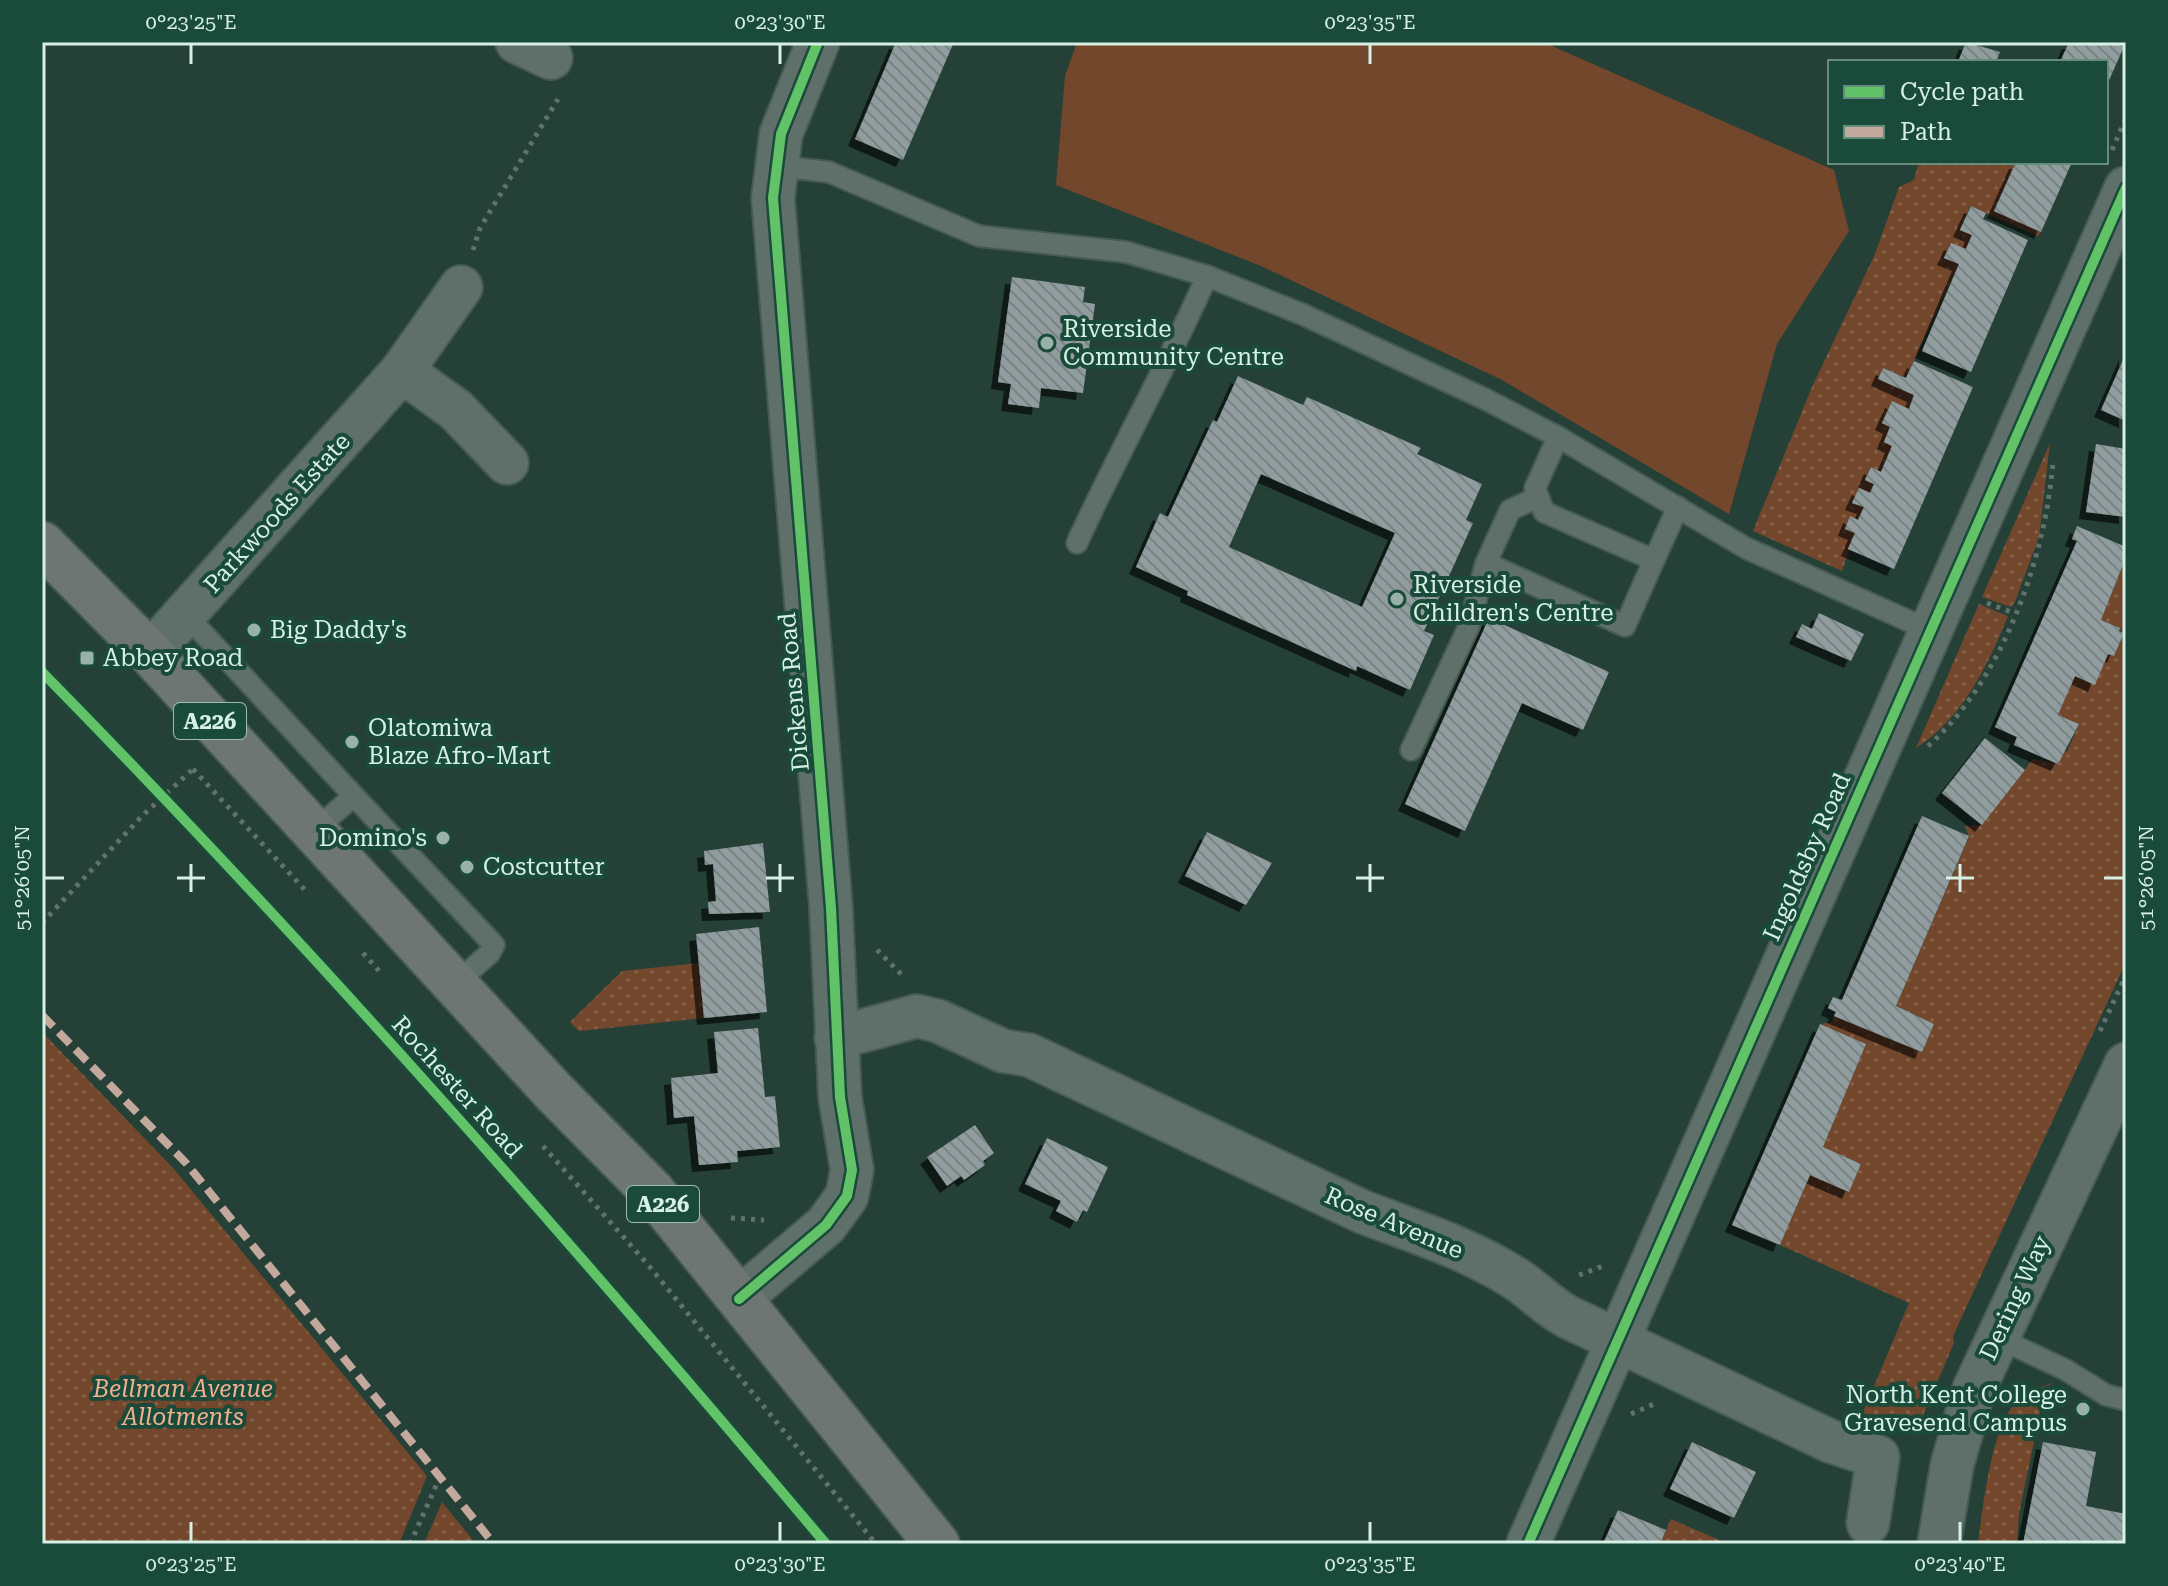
<svg xmlns="http://www.w3.org/2000/svg" width="2168" height="1586" font-family="'Roboto Serif',serif">
	<defs>
		<pattern id="grass-dots" width="8" height="8" patternUnits="userSpaceOnUse" patternTransform="scale(2)"><rect width="8" height="8" fill="#73472c"/><path d="M2 2h.1M6 6h.1" fill="none" stroke="#86624a" stroke-width="1.8" stroke-linecap="round"/></pattern>
		<pattern id="building-back-hatch" width="6" height="6" patternUnits="userSpaceOnUse" patternTransform="scale(2)"><rect width="6" height="6" fill="#909c9d"/><path d="M-1 5l2 2M0 0l6 6M5-1l2 2" fill="none" stroke="#788383"/></pattern>
		<filter id="shadow"><feDropShadow dx="-7" dy="7" stdDeviation="0" flood-color="#0009"/></filter>
	</defs>
	<rect width="100%" height="100%" fill="#254036"/>
	<g fill="url(#grass-dots)">
		<path d="M1919 162H2016L1994 210 2041 232 2038 236 1970 206 1961 229 1972 235 1966 249 1950 244 1944 258 1959 264 1906 378 1883 368 1878 379 1914 395 1909 409 1891 402 1882 423 1890 427 1884 442 1892 446 1881 472 1870 468 1865 480 1874 484 1870 493 1859 488 1853 502 1864 507 1858 520 1850 517 1855 533 1842 571 1753 531 1812 387 1875 254 1899 187 1914 180Z"/>
		<path d="M2050 443 2039 537 2015 602 2011 607 1982 597Z"/>
		<path d="M2126 557V962L1953 1336 1954 1343 1921 1420 1911 1425 1861 1417 1909 1303 1780 1245 1810 1175 1849 1191 1861 1164 1823 1147 1866 1044 1820 1024 1832 1022 1834 1016 1922 1051 1934 1024 1896 1006 1969 837 1965 826 1982 825 2033 759 2058 764 2064 751 2067 752 2079 724 2058 715 2075 676 2108 654 2114 656 2124 634 2120 628 2101 620Z"/>
		<path d="M1979 604 2008 616C1988 665 1962 719 1916 748Z"/>
		<path d="M699 963 704 1018 579 1031 570 1022 622 971Z"/>
		<path d="M42 1032 174 1169 427 1476 399 1544H42Z"/>
		<path d="M2052 1383 2045 1389 2019 1514 2017 1544H1978C1982 1511 1991 1436 2010 1410 2020 1396 2036 1389 2052 1383Z"/>
		<path d="M442 1502 476 1544H424Z"/>
		<path d="M1671 1519 1728 1544H1660Z"/>
	</g>
	<path fill="#73472c" d="M1077 42H1543L1834 170 1849 231 1777 344 1729 514 1502 380 1261 266 1056 185 1065 76Z"/>
	<g fill="url(#building-back-hatch)" fill-rule="evenodd" filter="url(#shadow)">
		<path d="M896 42H954L903 160 855 139Z"/>
		<path d="M1966 42 2000 52 1996 62H1958Z"/>
		<path d="M2069 42H2126L2106 87V62H2060Z"/>
		<path d="M2016 162H2072L2041 232 1994 211Z"/>
		<path d="M1971 206 1986 213 1983 219 2028 240 1971 372 1922 351 1959 264 1944 258 1951 243 1966 249 1972 235 1960 230Z"/>
		<path d="M1012 277 1085 287 1083 302 1095 304 1083 393 1041 388 1039 408 1008 404 1011 384 998 382Z"/>
		<path d="M2126 353V421L2101 410Z"/>
		<path d="M1914 361 1973 387 1894 569 1848 549 1855 533 1845 529 1850 516 1858 520 1864 507 1852 503 1859 488 1870 493 1874 484 1865 480 1871 467 1881 472 1892 446 1884 442 1890 427 1882 423 1892 401 1909 409 1914 395 1878 379 1883 368 1906 378Z"/>
		<path d="M1238 376 1303 405 1307 397 1421 448 1417 454 1482 484 1466 520 1473 523 1424 631 1434 635 1410 690 1357 666 1356 671 1187 595 1188 591 1136 567 1160 513 1168 517 1213 420 1217 422ZM1261 474 1395 533 1362 607 1229 547Z"/>
		<path d="M2096 444 2126 449V517L2086 512Z"/>
		<path d="M2077 526 2126 547V557L2101 620 2120 628 2119 631 2124 633 2114 656 2108 654 2095 685 2075 676 2058 715 2079 724 2058 764 2014 745 2017 737 1995 727 2077 541 2072 539Z"/>
		<path d="M1819 613 1864 634 1851 661 1796 637 1802 624 1812 629Z"/>
		<path d="M1489 618 1609 672 1583 730 1522 703 1465 831 1405 804Z"/>
		<path d="M1985 738 2025 770 1982 825 1942 793Z"/>
		<path d="M1922 816 1969 836 1896 1006 1934 1024 1922 1052 1834 1016 1836 1012 1828 1008 1833 997 1842 1000Z"/>
		<path d="M1207 832 1272 863 1246 905 1185 876Z"/>
		<path d="M763 843 770 912 709 914 708 902 716 901 713 864 705 865 704 851Z"/>
		<path d="M759 927 767 1012 704 1018 696 934Z"/>
		<path d="M1820 1024 1866 1044 1823 1147 1861 1164 1849 1192 1810 1175 1780 1245 1732 1225Z"/>
		<path d="M758 1028 765 1097 775 1096 780 1147 737 1151 738 1162 699 1165 694 1116 674 1118 671 1078 718 1073 714 1032Z"/>
		<path d="M975 1125 994 1153 983 1161 985 1165 964 1180 961 1176 947 1186 927 1157Z"/>
		<path d="M1047 1138 1108 1167 1087 1212 1083 1210 1077 1222 1056 1211 1061 1201 1025 1184Z"/>
		<path d="M1692 1442 1756 1472 1734 1518 1670 1489Z"/>
		<path d="M2043 1442 2096 1452 2086 1506 2126 1514V1544H2023Z"/>
		<path d="M1618 1510 1666 1530 1660 1544H1603Z"/>
	</g>
	<g fill="none" stroke-linecap="round" stroke-linejoin="round">
		<defs>
			<g id="service">
				<path d="M776 166 829 172 979 236 1126 252 1207 276"/>
				<path d="M1558 437 1535 488 1544 512 1654 560 1678 507"/>
				<path d="M1536 498 1510 510 1486 563 1625 626 1654 560"/>
				<path d="M1077 543C1118 453 1167 367 1207 276L1304 315 1485 399 1558 437 1746 548 1929 630"/>
				<path d="M186 615 354 796 312 832"/>
				<path d="M1411 750 1469 626 1486 563"/>
				<path d="M354 796 494 945 490 953 455 984"/>
				<path d="M1996 1337 2066 1370 2106 1395 2126 1400"/>
			</g>
			<g id="minor">
				<path d="M517 42 551 58"/>
				<path d="M402 371 456 410 507 463"/>
				<path d="M150 653 402 371 461 287"/>
				<path d="M836 1038 917 1016 938 1021 1003 1051 1029 1055 1363 1212C1413 1231 1467 1248 1513 1277 1533 1289 1547 1306 1568 1317L1830 1441 1878 1457 1868 1523"/>
				<path d="M739 1299 826 1225 847 1196 852 1170 840 1097 831 908 773 198 781 134 818 42"/>
				<path d="M1528 1544 2126 188"/>
				<path d="M1939 1544 1952 1465 1974 1389 2126 1064"/>
			</g>
			<path id="primary" d="M42 544 150 653 554 1092 653 1192 937 1544"/>
		</defs>
		<use href="#service" stroke="#455a52" stroke-width="24"/>
		<use href="#minor" stroke="#455a52" stroke-width="46"/>
		<use href="#primary" stroke="#455a52" stroke-width="48"/>
		<g stroke="#61726c" stroke-width="5" stroke-dasharray="4 6" stroke-linecap="butt">
			<path d="M2112 150 2126 118"/>
			<path d="M473 250 480 228 558 99"/>
			<path d="M1987 603 2014 613"/>
			<path d="M1434 618 1440 605"/>
			<path d="M1928 746C2002 681 2046 557 2053 461"/>
			<path d="M193 769 305 890"/>
			<path d="M42 923 142 816 193 769"/>
			<path d="M877 950 904 977"/>
			<path d="M363 953 380 972"/>
			<path d="M2100 1031 2126 975"/>
			<path d="M543 1146 649 1266 876 1544"/>
			<path d="M731 1218 764 1220"/>
			<path d="M1579 1275 1603 1266"/>
			<path d="M1631 1414 1654 1404"/>
			<path d="M410 1544 440 1477"/>
		</g>
		<use href="#service" stroke="#5e7069" stroke-width="20"/>
		<use href="#minor" stroke="#5e7069" stroke-width="42"/>
		<use href="#primary" stroke="#6e7674" stroke-width="44"/>
		<path stroke="#c3a89e" stroke-width="8" stroke-dasharray="16 8" stroke-linecap="butt" d="M42 1015 186 1163 494 1544"/>
		<defs>
			<g id="cycleway">
				<path d="M42 672C316 951 574 1245 826 1544"/>
				<path d="M739 1299 826 1225 847 1196 852 1170 840 1097 831 908 773 198 781 134 818 42"/>
				<path d="M1528 1544 2126 188"/>
			</g>
		</defs>
		<use href="#cycleway" stroke="#1a4b3a" stroke-width="15"/>
		<use href="#cycleway" stroke="#61c268" stroke-width="10"/>
	</g>
	<path fill="none" stroke="#d6f0e5" stroke-width="3" d="M191 44V64M780 44V64M1370 44V64M191 864V892M780 864V892M1370 864V892M1960 864V892M44 878H64M177 878H205M766 878H794M1356 878H1384M1946 878H1974M2104 878H2124M191 1522V1542M780 1522V1542M1370 1522V1542M1960 1522V1542"/>
	<g fill="#98b2a8" stroke="#1a4b3a" stroke-width="3">
		<circle cx="1047" cy="343" r="8"/>
		<circle cx="1397" cy="599" r="8"/>
		<circle cx="254" cy="630" r="8"/>
		<rect x="79" y="650" width="16" height="16" rx="4"/>
		<circle cx="352" cy="742" r="8"/>
		<circle cx="443" cy="838" r="8"/>
		<circle cx="467" cy="867" r="8"/>
		<circle cx="2083" cy="1409" r="8"/>
	</g>
	<g text-anchor="middle" stroke-width="8" stroke-linejoin="round" paint-order="stroke">
		<g fill="#1a4b3a" stroke="#9ebeb2" stroke-width="2">
			<rect x="174" y="703" width="72" height="36" rx="6"/>
			<rect x="627" y="1186" width="72" height="36" rx="6"/>
		</g>
		<g font-size="22" font-weight="bold" fill="#d6f0e5">
			<text x="210" y="729">A226</text>
			<text x="663" y="1212">A226</text>
		</g>
		<g font-size="24" fill="#d6f0e5" stroke="#1a4b3a" text-anchor="start">
			<text x="1063" y="337">Riverside<tspan x="1063" dy="28">Community Centre</tspan></text>
			<text x="1413" y="593">Riverside<tspan x="1413" dy="28">Children's Centre</tspan></text>
			<text x="270" y="638">Big Daddy's</text>
			<text x="103" y="666">Abbey Road</text>
			<text x="368" y="736">Olatomiwa<tspan x="368" dy="28">Blaze Afro-Mart</tspan></text>
			<text x="427" y="846" text-anchor="end">Domino's</text>
			<text x="483" y="875">Costcutter</text>
			<text x="2067" y="1403" text-anchor="end">North Kent College<tspan x="2067" dy="28">Gravesend Campus</tspan></text>
		</g>
		<g font-size="24" fill="#d6f0e5" stroke="#1a4b3a">
			<text transform="translate(277 513) rotate(-48)" y="8">Parkwoods Estate</text>
			<text transform="translate(794 692) rotate(-95)" y="8">Dickens Road</text>
			<text transform="translate(1807 857) rotate(-66)" y="8">Ingoldsby Road</text>
			<text transform="translate(457 1087) rotate(48)" y="8">Rochester Road</text>
			<text transform="translate(1394 1223) rotate(23)" y="8">Rose Avenue</text>
			<text transform="translate(2015 1298) rotate(-65)" y="8">Dering Way</text>
		</g>
		<g font-size="24" font-style="italic" fill="#f1b08f" stroke="#1a4b3a">
			<text x="183" y="1397">Bellman Avenue<tspan x="183" dy="28">Allotments</tspan></text>
		</g>
	</g>
	<rect width="2168" height="1586" fill="none" stroke="#1a4b3a" stroke-width="88"/>
	<rect x="1828" y="60" width="280" height="104" fill="#1a4b3a" stroke="#658d7e" stroke-width="2"/>
	<rect x="1844" y="86" width="40" height="12" fill="#61c268" stroke="#658d7e" stroke-width="2"/>
	<text x="1900" y="100" font-size="24" fill="#d6f0e5">Cycle path</text>
	<rect x="1844" y="126" width="40" height="12" fill="#c3a89e" stroke="#658d7e" stroke-width="2"/>
	<text x="1900" y="140" font-size="24" fill="#d6f0e5">Path</text>
	<rect x="44" y="44" width="2080" height="1498" fill="none" stroke="#d6f0e5" stroke-width="3"/>
	<g font-size="20" text-anchor="middle" fill="#d6f0e5">
		<text x="191" y="29">0°23'25"E</text>
		<text x="780" y="29">0°23'30"E</text>
		<text x="1370" y="29">0°23'35"E</text>
		<text transform="translate(22 878) rotate(-90)" y="7">51°26'05"N</text>
		<text transform="translate(2146 878) rotate(-90)" y="7">51°26'05"N</text>
		<text x="191" y="1571">0°23'25"E</text>
		<text x="780" y="1571">0°23'30"E</text>
		<text x="1370" y="1571">0°23'35"E</text>
		<text x="1960" y="1571">0°23'40"E</text>
	</g>
</svg>
